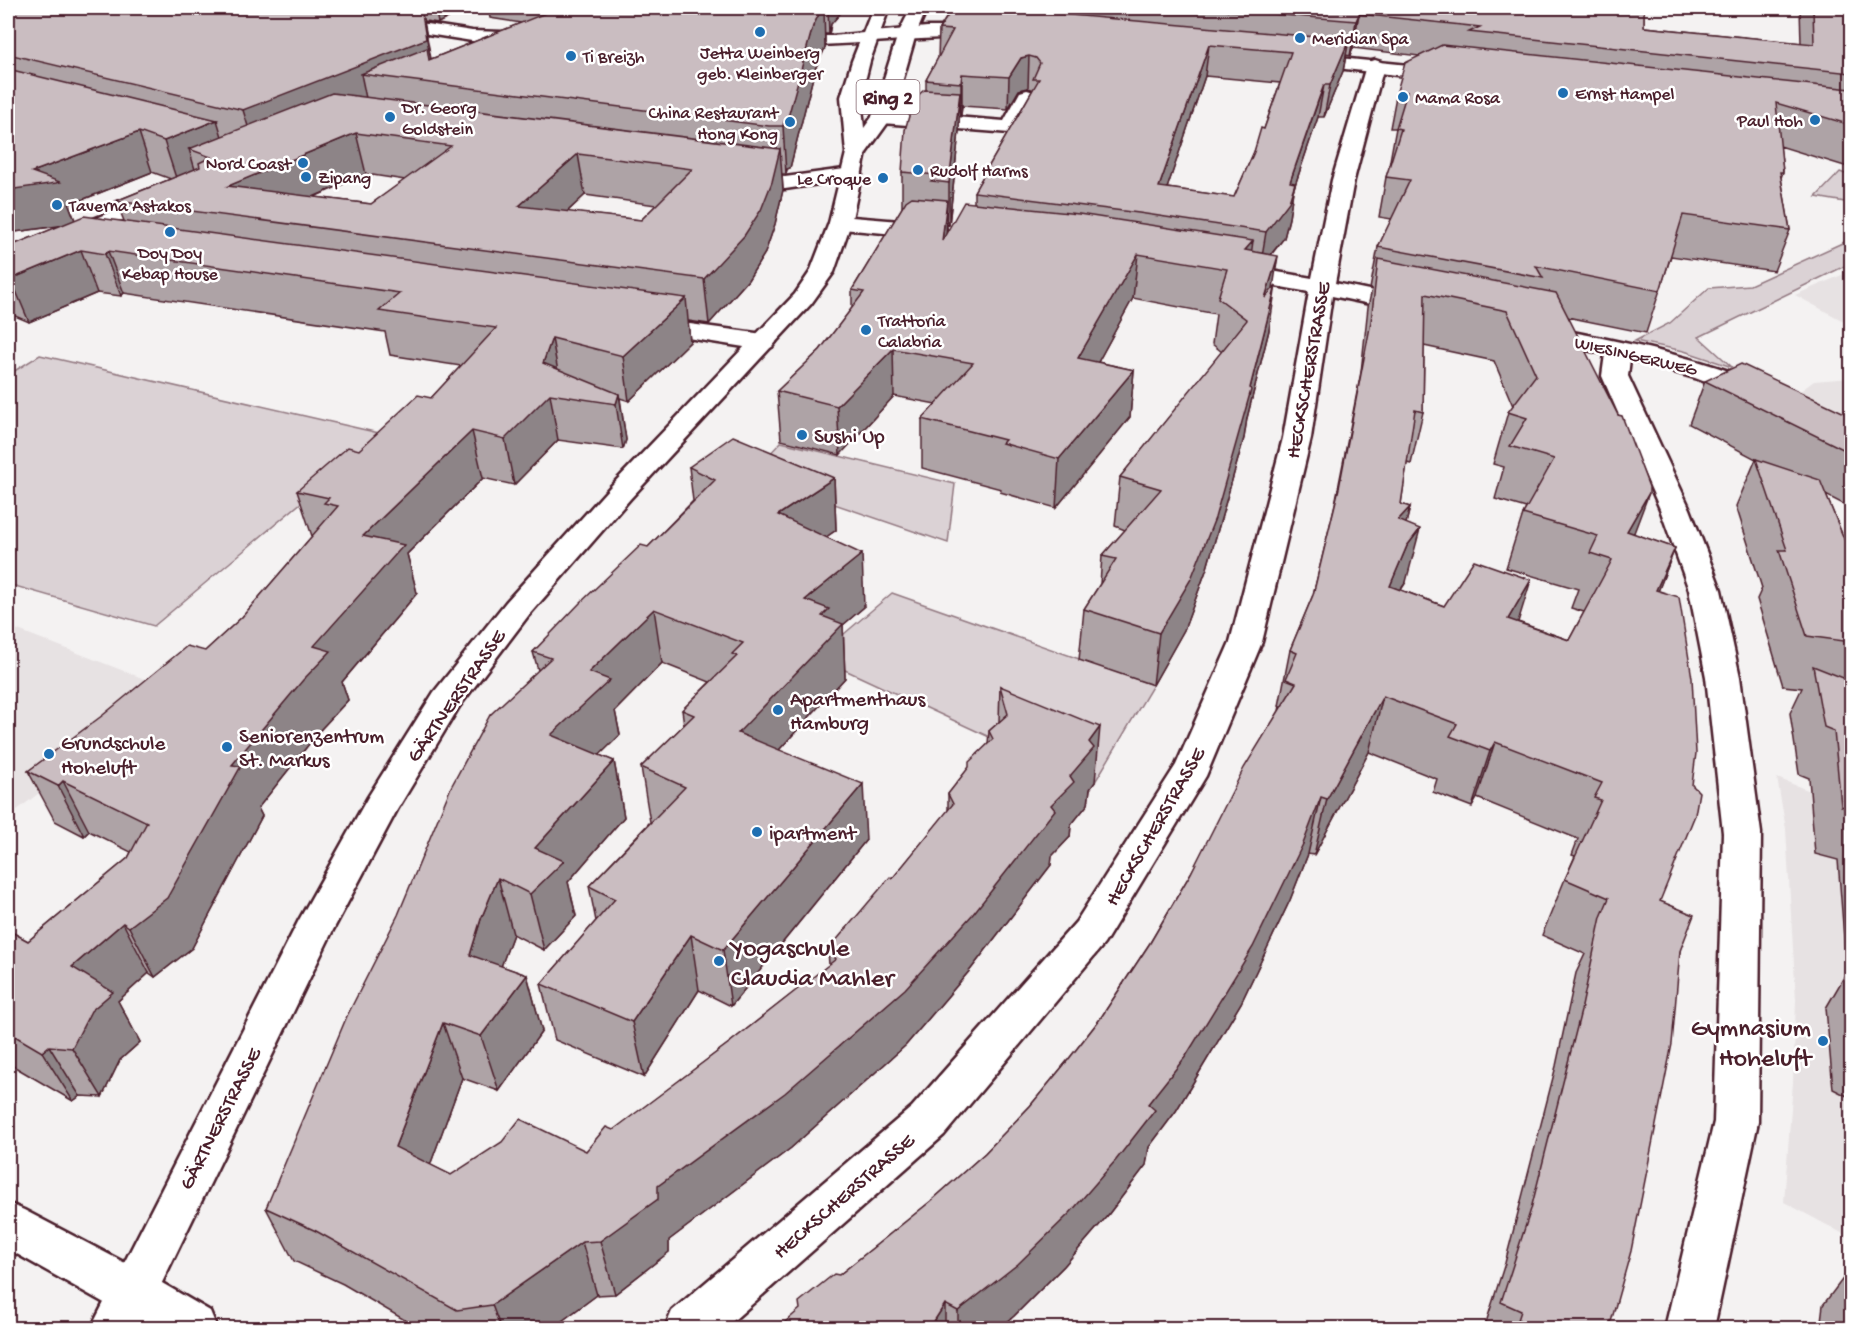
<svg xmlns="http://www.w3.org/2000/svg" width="1859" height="1336" font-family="'Gochi Hand',sans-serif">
	<rect width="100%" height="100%" fill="#f4f2f2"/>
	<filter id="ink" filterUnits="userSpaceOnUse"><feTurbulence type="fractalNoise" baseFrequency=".0167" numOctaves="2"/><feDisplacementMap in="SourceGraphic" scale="12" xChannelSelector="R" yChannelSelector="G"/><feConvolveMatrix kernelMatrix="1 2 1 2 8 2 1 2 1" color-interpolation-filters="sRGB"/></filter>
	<g filter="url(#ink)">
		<g fill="#e7e2e3">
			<path d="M1851 271V325L1795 295Z"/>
			<path d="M1851 378V422L1795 395 1814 381Z"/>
			<path d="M8 626 173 690 8 817Z"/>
			<path d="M1777 778 1851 807V1238L1784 1202 1793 1082 1796 1000 1786 829Z"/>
		</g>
		<g fill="#dbd2d5" stroke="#927880" stroke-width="1.5">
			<path d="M1840 172 1851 176V203L1816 197Z"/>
			<path d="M1851 239V263L1699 337 1732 367 1684 351 1635 341 1670 323 1709 288 1750 285Z"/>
			<path d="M40 355 383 434 154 626 8 584V375Z"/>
			<path d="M781 442 955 484 948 543 750 475Z"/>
			<path d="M892 593 1153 685 1095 782 1013 748 817 657Z"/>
		</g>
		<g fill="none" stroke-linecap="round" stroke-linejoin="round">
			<defs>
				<g id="street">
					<path d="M1375 60 1381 62 1384 66 1354 180 1335 283 1422 301 1425 306 1422 311 1413 313 1332 296 1311 438 1262 642 1206 776 1104 944 944 1135 725 1328H665L672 1311 912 1107 1076 922 1176 765 1230 642 1283 438 1309 292 1231 278 1223 276 1219 271 1223 266 1231 264 1312 278 1332 180 1366 66 1369 62Z"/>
					<path d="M1027 90 1034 92 1037 96 1017 131 1010 133 882 123 875 121 872 117 875 113 882 111 1004 121 1020 92Z"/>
					<path d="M852 168 859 170 862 174 859 178 785 189 737 184 730 182 726 178 730 174 737 172 785 177Z"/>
					<path d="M161 192 169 193 172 198 169 203 8 268V253Z"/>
					<path d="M840 216 936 224 944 226 947 231 944 236 936 238 832 228 829 223 832 218Z"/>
					<path d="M646 318 763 334 772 337 776 342 772 347 763 350 637 330 634 325 637 320Z"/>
					<path d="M1537 325C1578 333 1751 365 1771 394L1767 400 1758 402 1695 378 1630 359 1628 376 1690 509 1721 590 1740 677 1761 833 1758 1122 1714 1328H1665L1714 1122 1723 833 1706 677 1689 590 1660 509 1602 376 1605 354 1528 337 1525 332 1528 327Z"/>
					<path d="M8 1203 24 1210 150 1276 210 1311 217 1328H149L8 1249Z"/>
				</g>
				<g id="secondary">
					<path d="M286 8H323L472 31 530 33 536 34 539 38 536 42 530 43 472 41 294 13 288 12Z"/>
					<path d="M927 27H982L988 28 991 32 988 36 982 37C914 37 847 46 779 46L773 45 770 41 773 37 779 36H832Z"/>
					<path d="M1300 54 1448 69 1455 71 1457 75 1455 79 1448 81 1294 63 1291 59 1294 55Z"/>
				</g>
				<path id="primary" d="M873 8H889L870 61 861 97 864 128 872 117 898 34 911 8H927L916 34 892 117 866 153 851 223 834 272 811 304 630 499 528 616 459 707 397 810 332 932 140 1328H91L299 920 368 797 434 692 506 602 610 487 795 294 810 272 829 223 846 153 841 97 852 61Z"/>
			</defs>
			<use href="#street" stroke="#4a1f2b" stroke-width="5"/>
			<use href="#secondary" stroke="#4a1f2b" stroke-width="5"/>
			<use href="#primary" stroke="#4a1f2b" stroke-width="5"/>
			<use href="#street" fill="#fff" fill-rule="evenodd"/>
			<use href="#secondary" fill="#fff" fill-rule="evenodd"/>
			<use href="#primary" fill="#fff" fill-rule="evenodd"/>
		</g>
		<g fill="#aea3a6" stroke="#4a1f2b" stroke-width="1.5" fill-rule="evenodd">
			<path d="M8 8H468L438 23 424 21 431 59 521 23 490 18 488 8H845L831 24 829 34H825V48L815 69 790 168 787 169 786 174H782L783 190 775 224 765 253 748 280 709 324 688 321 690 342 629 401 620 398 626 440 623 449 558 440 514 485 483 478 407 554 417 593 342 682 348 700 321 729 258 808 262 816 192 948 155 977 149 973 118 1001 140 1042 120 1060 102 1097 80 1096 73 1101 8 1063V930L28 941 128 858 131 852 89 831 84 836 55 821 28 771 205 651 242 617 312 536 297 491 359 450 431 398 461 366 390 355 385 332 124 293 121 296 97 293 29 322 8 313V247L60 226 8 233ZM152 172 171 179 116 201 124 221 75 220 69 205ZM366 174 405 180 371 204 314 197ZM585 195 656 205 641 220 567 212Z"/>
			<path d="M948 8H1644V27L1801 43 1800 8H1851V168L1780 146 1783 172 1781 178 1790 230 1774 271 1671 256 1646 333 1567 317 1634 534 1675 548 1658 591 1660 901 1680 951 1609 1329H1484L1505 1263 1556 1066 1576 973 1585 954 1542 935 1565 879 1575 856 1572 855 1578 839 1477 798 1472 807 1433 792 1437 779 1369 752 1314 855 1308 854 1290 900 1241 1003 1176 1111 1149 1147 1146 1165 1108 1215 1064 1266 1014 1316 999 1329H777L800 1310 839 1275 931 1201 985 1153 1030 1106 1068 1060 1100 1019 1150 943 1191 873 1279 711 1280 706H1279L1290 650 1313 595 1335 504 1361 372 1368 307 1372 289H1370L1378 247 1392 219 1379 217 1386 177 1390 166H1389L1396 128H1390L1397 91 1420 56 1353 48 1350 56 1346 55 1343 71 1324 117H1318L1293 191 1289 218 1284 238 1271 255 1273 288 1269 330 1247 418 1244 438 1207 568 1184 630 1153 685 1079 660 1084 609 1100 584 1102 556 1125 530 1115 526 1120 477 1222 352 1212 344 1216 314 1133 298 1098 362 1134 370 1130 417 1056 508 1000 492 1001 489 922 468V419L936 404 894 396 840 455 781 440 777 391 820 350 852 308V290L902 208V172L926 90V80L938 58 939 29 950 12H948ZM1205 76 1280 83 1264 129 1234 197 1167 188ZM1028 88 1032 89V91L974 192V203L947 233V224L949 225 959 131V115H961L962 106 1008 109 1019 90ZM1424 346 1494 361 1513 406 1508 412 1493 464 1504 467 1495 499 1526 508 1523 514 1506 568 1578 589 1571 608 1584 612 1569 640 1518 622 1444 606 1401 590 1406 582V523L1410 507 1401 504 1407 463 1411 464 1423 412Z"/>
			<path d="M1705 381 1851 416V508L1826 495 1851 556V963L1846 964 1838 860 1815 854 1809 778 1799 774 1790 713 1802 688 1783 686 1757 599 1762 588 1736 506 1756 459 1689 424Z"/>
			<path d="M689 467 834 478 836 530 826 537 864 607 843 625 845 678 779 750 866 840 731 1006 699 990 644 1077 555 1040 541 984 596 921 589 886 650 822 641 767 684 725 682 710 710 682 662 663 615 711 620 735 599 755 614 761 624 817 568 882 576 916 544 950 513 934 501 966 527 975 542 1031 499 1091 462 1078 430 1165 451 1175 586 1151 729 1043 829 965 828 950 892 879 948 811V794L988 744 989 731 999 722 1000 686 1095 782 1090 789 1088 804 1071 825 1070 837 1052 856 1051 865 971 969 906 1045 791 1148 669 1240V1252L615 1294 597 1295 551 1329H420L343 1284 294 1261 266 1208 538 670 533 652 648 547 693 501Z"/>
			<path d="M1851 965V1098L1833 1089 1826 1008Z"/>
			<path d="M1851 1268V1329H1820L1823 1305Z"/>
		</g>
		<g fill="#8d8487" stroke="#4a1f2b" stroke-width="1.5">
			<path d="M421 8 434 76 361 74 367 103 255 149 243 110Z"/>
			<path d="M435 8H468L438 23Z"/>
			<path d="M549 8H581L552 27Z"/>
			<path d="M822 8H824L825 48 815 69 790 168 787 169 786 174 783 126 813 26Z"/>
			<path d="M828 8H845L831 24 829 34Z"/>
			<path d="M1359 14 1353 48 1350 56 1356 21Z"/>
			<path d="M1349 40 1343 71 1324 117 1330 85Z"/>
			<path d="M1209 45 1205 76 1158 215 1159 187Z"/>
			<path d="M1029 56 1028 88 1019 90 1008 109 1009 77 1021 58Z"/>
			<path d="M962 74V106L961 115V83Z"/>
			<path d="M1324 85 1318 117 1293 191 1289 218 1284 238 1260 268 1266 232 1290 182Z"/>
			<path d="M960 92 959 131 949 225V183Z"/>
			<path d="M217 120 229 160 189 149 196 173 177 181 164 141Z"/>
			<path d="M139 132 152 172 69 205 76 223 72 224 8 233V190L32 172Z"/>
			<path d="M356 133 366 174 260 220 228 186Z"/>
			<path d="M780 149 783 190 775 224 765 253 748 280 709 324 704 279Z"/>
			<path d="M578 154 585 195 527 249 519 206Z"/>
			<path d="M947 200 946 244 942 241Z"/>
			<path d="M1253 241 1247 285 1245 250Z"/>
			<path d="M81 250 97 293 29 322 11 279Z"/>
			<path d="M108 251 124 293 121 296 105 254Z"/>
			<path d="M1138 254 1133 298 1074 406 1078 358Z"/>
			<path d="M1278 256 1271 301 1265 298Z"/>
			<path d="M1276 285 1269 330 1247 418 1244 438 1207 568 1184 630 1153 685 1159 633 1250 388Z"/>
			<path d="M686 298 690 342 629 401 623 356Z"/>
			<path d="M552 338 560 383 550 394 558 440 514 485 505 439 543 363Z"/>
			<path d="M893 349 894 396 840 455 837 406Z"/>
			<path d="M1134 370 1130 417 1056 508 1059 459Z"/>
			<path d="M619 394 626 440 623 449 616 404Z"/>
			<path d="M472 431 483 478 407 554 417 593 342 682 348 700 321 729 258 808 262 816 192 948 155 977 129 927 232 765 314 646 363 536Z"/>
			<path d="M834 478 836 530 782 568 778 515Z"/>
			<path d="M1649 493 1629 546 1627 531Z"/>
			<path d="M1410 507 1397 561 1398 520Z"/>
			<path d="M1420 529 1406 582 1393 600 1390 586 1407 546Z"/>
			<path d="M1675 548 1654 602 1656 590Z"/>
			<path d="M862 554 864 607 843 625 845 678 744 788 738 733 805 600Z"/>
			<path d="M1531 580 1514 635 1508 619Z"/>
			<path d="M654 609 662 663 615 711 620 735 563 791 551 735 589 672Z"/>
			<path d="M1383 696 1369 752 1314 855 1327 799Z"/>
			<path d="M1100 727 1095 782 1090 789 1088 804 1071 825 1070 837 1052 856 1051 865 971 969 906 1045 791 1148 669 1240V1252L615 1294 600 1241 1051 805 1070 776 1089 742Z"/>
			<path d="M1495 742 1477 798 1472 807 1490 751Z"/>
			<path d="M614 761 624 817 568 882 576 916 544 950 530 894 535 848Z"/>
			<path d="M63 781 89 831 84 836 58 786Z"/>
			<path d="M863 784 866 840 731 1006 723 950Z"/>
			<path d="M1321 797 1308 854 1290 900 1241 1003 1176 1111 1149 1147 1146 1165 1108 1215 1064 1266 1014 1316 999 1329H958V1311L1148 1104Z"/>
			<path d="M498 878 513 934 498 975 470 955 481 919Z"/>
			<path d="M123 923 149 973 118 1001 140 1042 120 1060 102 1097 72 1048V967Z"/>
			<path d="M691 935 699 990 644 1077 632 1022Z"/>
			<path d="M527 975 542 1031 499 1091 481 1036Z"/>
			<path d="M443 1023 462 1078 417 1201 395 1147Z"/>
			<path d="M49 1046 80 1096 73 1101 42 1052Z"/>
			<path d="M582 1242 597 1295 551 1329H501L492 1305Z"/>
			<path d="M945 1304V1329H929Z"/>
		</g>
		<g fill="#cabdc1" stroke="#4a1f2b" stroke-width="1.5" fill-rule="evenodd">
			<path d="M8 8H421L426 39 243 110 8 54Z"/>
			<path d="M558 8H822L813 26 787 121 784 122 783 126H769L361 74 427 48 429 60Z"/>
			<path d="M953 8 1037 12 1349 40 1330 85H1324L1319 98 1290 182 1295 183 1289 202 1266 232 1139 213 974 192 1039 79H1033L1040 63 1036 58 1029 56 1021 58 1009 77 962 74 961 83 926 80 953 30 939 29ZM1209 45 1291 52 1264 129 1261 128 1254 152 1234 197 1159 187Z"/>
			<path d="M1198 8H1644V27L1814 44 1813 8H1851V73L1469 32 1480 27 1359 14 1356 21Z"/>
			<path d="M1442 45 1851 89V125L1776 103 1783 172H1780L1790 230 1683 215 1660 291 1536 266 1543 278 1378 247 1410 180 1386 177 1401 129 1396 128 1407 92 1397 91 1405 63Z"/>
			<path d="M8 69 217 120 164 141 139 132 32 172 60 182 56 183 8 190Z"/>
			<path d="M924 90 960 92 949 183 931 181 938 175 902 172 905 130 914 99Z"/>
			<path d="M332 93 780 149 772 182 761 210 744 236 704 279 116 201 200 167 199 163 211 157 189 149ZM356 133 451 146 371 204 228 186ZM578 154 692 169 641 220 519 206Z"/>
			<path d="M912 197 947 200 942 241 964 202 1079 214 1253 241 1245 250 1278 256 1265 298 1276 285 1250 388 1251 390 1215 518 1191 579 1159 633 1084 609 1116 559 1102 556 1161 489 1120 477 1247 320 1218 298 1227 269 1138 254 1078 358 1134 370 1059 459 1002 443 1005 440 922 419 973 363 893 349 837 406 777 391 820 350 864 292 852 290 906 201Z"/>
			<path d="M84 216 686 298 623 356 552 338 543 363 619 394 616 404 550 394 505 439 472 431 363 536 404 545 314 646 331 651 303 680 232 765 241 766 167 898 129 927 123 923 72 967 113 992 91 1011 72 1048 49 1046 42 1052 8 1032V930L28 941 128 858 147 822 63 781 58 786 28 771 103 715 187 646 205 651 242 617 338 506 324 503 329 498 297 491 348 447 359 450 418 395 431 398 496 328 379 311 400 293 108 251 105 254 81 250 11 279 8 278V247Z"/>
			<path d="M1378 259 1556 293 1618 415 1622 416 1649 487V493L1627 531 1675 548 1656 590 1679 597 1692 678 1696 753 1692 785 1699 792 1695 815 1660 901 1694 915 1680 951 1672 1044 1631 1251 1609 1329H1515L1521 1311 1501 1302 1531 1209 1581 1011 1601 917 1609 898 1565 879 1601 800 1594 798 1602 783 1495 742 1490 751 1450 736 1457 724 1383 696 1327 799 1321 797 1303 844 1253 947 1186 1056 1148 1104 1155 1110 1116 1160 1070 1213 1018 1264 958 1311 945 1304 929 1329H777L800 1309 799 1302 834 1274 839 1275 931 1201 985 1153 1030 1106 1068 1060 1100 1019 1150 943 1191 873 1244 768 1296 683 1286 679 1297 653 1290 650 1313 595 1339 488 1371 322ZM1425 294 1507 311 1536 375 1508 412 1527 418 1510 446 1554 459 1523 514 1598 536 1590 553 1612 560 1569 640 1508 619 1531 580 1474 560 1444 606 1390 586 1407 546 1420 529 1398 520 1410 507 1401 504 1415 410 1423 412Z"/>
			<path d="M1741 364 1851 416V453L1705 381Z"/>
			<path d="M733 436 834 478 778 515 862 554 805 600 829 609 822 616 843 624 738 733 863 784 723 950 691 935 632 1022 541 984 615 899 589 886 685 787 641 767 694 715 682 710 737 656 732 654 743 643 654 609 589 672 610 680 551 735 614 761 535 848 564 861 530 894 498 878 481 919 470 955 527 975 481 1036 443 1023 395 1147 451 1175 502 1142 520 1119 586 1151 606 1127 613 1130 729 1043 836 959 828 950 890 877 892 879 953 804 948 794 969 767V762L993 739 989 731 1008 714 1000 686 1100 727 1089 742 1094 748 1070 776 1074 782 1051 805 1055 810 973 914 905 989 785 1093 658 1186V1199L600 1241 582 1242 492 1305 457 1310 316 1231 266 1208 347 1016 398 915 451 787 490 715 551 658 533 652 580 603 641 545 648 547 715 480 689 467Z"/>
			<path d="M1756 459 1820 480 1851 556V642L1807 636 1779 550H1787Z"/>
			<path d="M1813 666 1851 681V809L1841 806 1834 731 1824 727Z"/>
		</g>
	</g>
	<g fill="#1f6fb2" stroke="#fff" stroke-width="2">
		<circle cx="760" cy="32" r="6"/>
		<circle cx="1300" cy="38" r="6"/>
		<circle cx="571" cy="56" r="6"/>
		<circle cx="1563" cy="93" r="6"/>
		<circle cx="1403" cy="97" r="6"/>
		<circle cx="390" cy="117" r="6"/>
		<circle cx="1815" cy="120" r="6"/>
		<circle cx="790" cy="122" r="6"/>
		<circle cx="303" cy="163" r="6"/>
		<circle cx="918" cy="170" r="6"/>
		<circle cx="306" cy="177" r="6"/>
		<circle cx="883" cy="178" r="6"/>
		<circle cx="57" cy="205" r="6"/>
		<circle cx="170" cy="232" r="6"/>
		<circle cx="866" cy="330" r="6"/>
		<circle cx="802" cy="435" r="6"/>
		<circle cx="778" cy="710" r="6"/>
		<circle cx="227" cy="747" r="6"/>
		<circle cx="49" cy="754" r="6"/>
		<circle cx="757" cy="832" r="6"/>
		<circle cx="719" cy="961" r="6"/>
		<circle cx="1823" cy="1041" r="6"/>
	</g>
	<g text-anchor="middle" stroke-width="5" stroke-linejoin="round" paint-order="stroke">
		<g font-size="18" fill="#4a1f2b" stroke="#fff" text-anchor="start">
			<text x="1312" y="44">Meridian Spa</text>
			<text x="760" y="58" text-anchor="middle">Jetta Weinberg<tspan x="760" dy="21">geb. Kleinberger</tspan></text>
			<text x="583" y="62">Ti Breizh</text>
			<text x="1575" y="99">Ernst Hampel</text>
			<text x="1415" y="103">Mama Rosa</text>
			<text x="402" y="113">Dr. Georg<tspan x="402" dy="21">Goldstein</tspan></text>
			<text x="778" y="118" text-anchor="end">China Restaurant<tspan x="778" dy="21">Hong Kong</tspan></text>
			<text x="1803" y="126" text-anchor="end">Paul Hoh</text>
			<text x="291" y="169" text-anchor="end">Nord Coast</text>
			<text x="930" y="176">Rudolf Harms</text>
			<text x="318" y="183">Zipang</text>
			<text x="871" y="184" text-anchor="end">Le Croque</text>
			<text x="69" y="211">Taverna Astakos</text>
			<text x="170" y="258" text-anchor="middle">Doy Doy<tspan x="170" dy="21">Kebap House</tspan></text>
			<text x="878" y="326">Trattoria<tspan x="878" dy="21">Calabria</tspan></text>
		</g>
		<g font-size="18" fill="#4a1f2b" stroke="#fff">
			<text transform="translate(1636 355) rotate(13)" y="6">WIESINGERWEG</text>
		</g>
		<rect fill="#fff" stroke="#80626b" stroke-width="1.5" x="856.5" y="80" width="63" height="34" rx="4.5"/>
		<g font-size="20" font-weight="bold" fill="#4a1f2b">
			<text x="888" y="104">Ring 2</text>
		</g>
		<g font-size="21" fill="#4a1f2b" stroke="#fff">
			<text transform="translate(1307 370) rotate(-80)" y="7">HECKSCHERSTRASSE</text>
			<text transform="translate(455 695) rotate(-55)" y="7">GÄRTNERSTRASSE</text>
			<text transform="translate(1154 826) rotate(-60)" y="7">HECKSCHERSTRASSE</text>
			<text transform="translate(219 1118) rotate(-63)" y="7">GÄRTNERSTRASSE</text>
			<text transform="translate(843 1195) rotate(-41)" y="7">HECKSCHERSTRASSE</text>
		</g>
		<g font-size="21" fill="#4a1f2b" stroke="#fff" text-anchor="start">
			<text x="814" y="442">Sushi Up</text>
			<text x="790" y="705">Apartmenthaus<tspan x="790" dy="24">Hamburg</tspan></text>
			<text x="239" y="742">Seniorenzentrum<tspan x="239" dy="24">St. Markus</tspan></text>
			<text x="61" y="749">Grundschule<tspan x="61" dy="24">Hoheluft</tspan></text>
			<text x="769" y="839">ipartment</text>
		</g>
		<g font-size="26" fill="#4a1f2b" stroke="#fff" text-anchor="start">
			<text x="731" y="955">Yogaschule<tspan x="731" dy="30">Claudia Mahler</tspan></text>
			<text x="1811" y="1035" text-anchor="end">Gymnasium<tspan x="1811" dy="30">Hoheluft</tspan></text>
		</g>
	</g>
	<rect width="1859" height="1336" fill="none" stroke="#fff" stroke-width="30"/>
	<rect x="15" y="15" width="1829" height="1306" fill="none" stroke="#4a1f2b" stroke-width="2" filter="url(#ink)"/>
</svg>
